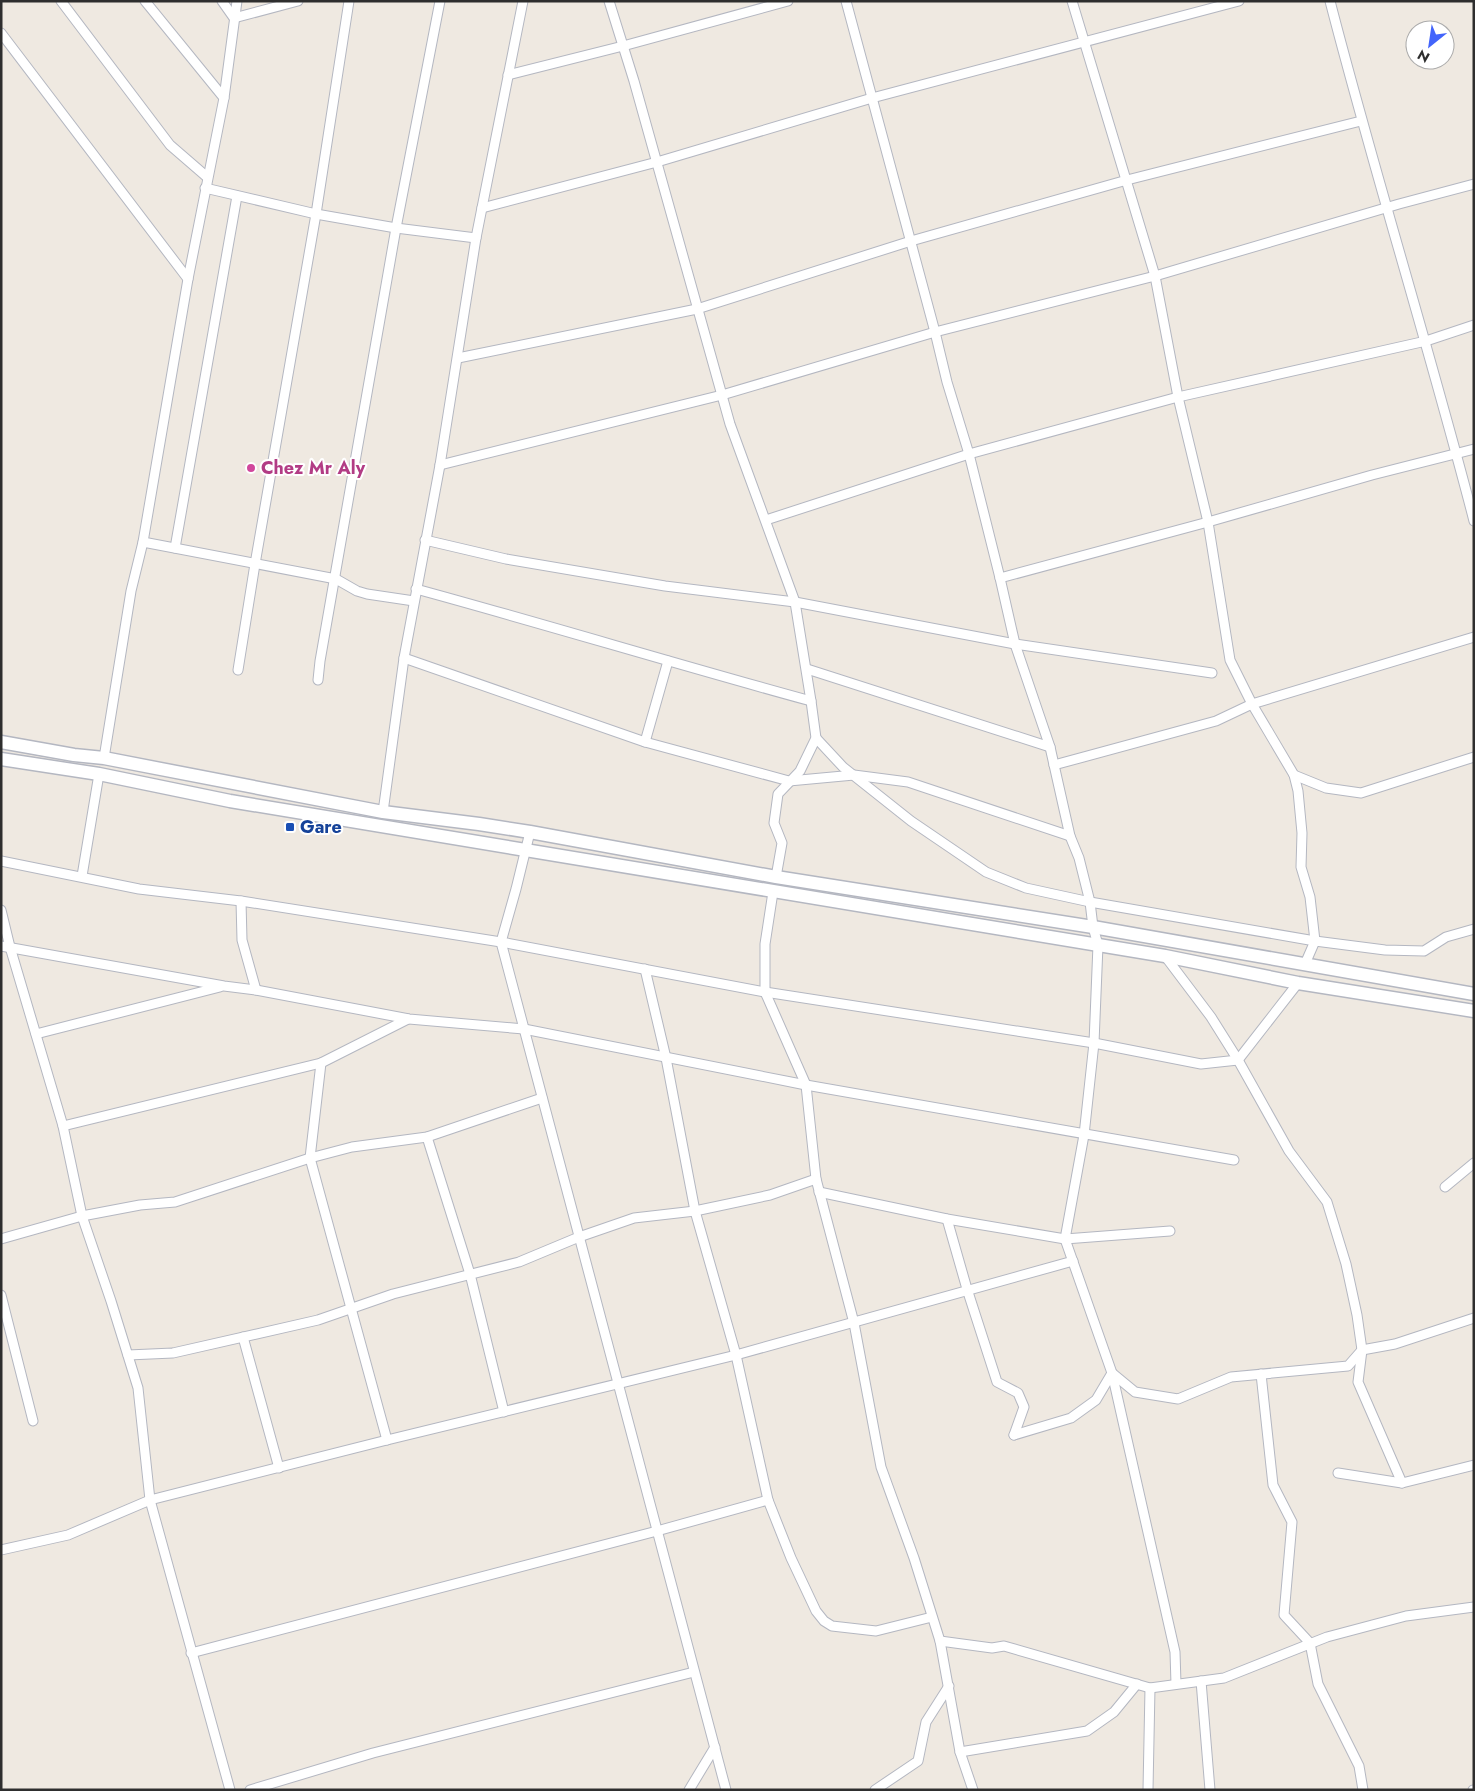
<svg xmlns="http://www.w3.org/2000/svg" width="1475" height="1791" font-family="Jost,sans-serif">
	<rect width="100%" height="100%" fill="#efe9e1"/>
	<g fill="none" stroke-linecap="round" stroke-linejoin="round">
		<defs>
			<g id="minor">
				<path d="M61 1 170 145 207 177"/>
				<path d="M145 1 224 98"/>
				<path d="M222 1 234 18 298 1"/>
				<path d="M609 1 634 81 730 424 795 602 811 701 816 738 800 771 778 794 774 823 782 843 776 877"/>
				<path d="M846 1 935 332 947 382 969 454 1000 578 1015 644 1050 747 1070 836 1079 858 1090 902 1093 927 1098 945 1094 1043 1084 1135 1065 1239 1112 1373 1135 1392 1178 1399 1231 1377 1348 1366 1362 1350 1395 1344 1474 1318"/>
				<path d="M1072 1 1155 276 1178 397 1208 522 1230 660 1252 704 1294 775 1298 791 1302 833 1301 867 1310 897 1315 941 1305 964"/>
				<path d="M1330 1C1375 175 1429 347 1474 521"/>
				<path d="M1 33 188 279"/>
				<path d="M508 75 623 46 788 1"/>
				<path d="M205 188 316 214 396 228 476 238"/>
				<path d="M482 208 657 162 872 98 1239 1"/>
				<path d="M458 358 697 309 911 241 1127 180 1361 121"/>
				<path d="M440 465 722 395 935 332 1155 276 1399 204 1474 184"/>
				<path d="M766 520 969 454 1178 397 1426 341 1474 325"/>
				<path d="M425 540 506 559 665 586 795 602 1015 644 1212 673"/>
				<path d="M143 542 336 579 357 591 367 594 414 601"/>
				<path d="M175 548 237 196"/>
				<path d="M1000 578 1208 522 1372 475 1474 449"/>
				<path d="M416 589C548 625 679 665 811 701"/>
				<path d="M404 658 645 742 789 781 854 775 908 782 1070 836"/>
				<path d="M807 669 1050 747"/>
				<path d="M238 670 255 564 316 214 349 1"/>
				<path d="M318 680 320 661 396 228 440 1"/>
				<path d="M816 738 843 767 911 821 986 872 1026 888 1090 902 1315 941 1385 950 1424 951 1446 937 1474 929"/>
				<path d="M645 742 668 661"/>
				<path d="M104 758 131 591 143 542 188 279 224 98 237 1"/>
				<path d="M1054 765 1216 721 1252 704 1474 637"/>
				<path d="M1294 775 1326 788 1361 793 1474 757"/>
				<path d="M383 812 404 658 440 465 476 238 523 1"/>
				<path d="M530 832 516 889 501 942 726 1790"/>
				<path d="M1 861 139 889 241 901 501 942 765 992 1094 1043 1201 1064 1238 1060 1298 983"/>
				<path d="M82 876 99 774"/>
				<path d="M773 892 765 944V992L806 1085 816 1179 854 1323 881 1467 914 1558 940 1641 960 1752 973 1790"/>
				<path d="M241 901 242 940 256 990"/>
				<path d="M1 910 10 947 63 1126 82 1216 111 1301 138 1388 150 1500 230 1790"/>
				<path d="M1 946 224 986 256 990 409 1019 524 1029 806 1085 1234 1160"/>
				<path d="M1165 956 1211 1017 1238 1060 1289 1151 1327 1202 1346 1264 1357 1315 1362 1350 1358 1382 1402 1483"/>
				<path d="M645 969 666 1058 695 1211 736 1355 768 1500 791 1558 816 1611 824 1621 832 1626 876 1631 932 1617"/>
				<path d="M36 1034 220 987"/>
				<path d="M321 1063 310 1158 387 1440"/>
				<path d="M63 1126 321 1063 408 1019"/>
				<path d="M427 1137 470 1274 504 1412"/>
				<path d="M1445 1187 1474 1163"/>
				<path d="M819 1192 947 1219 1065 1239 1170 1231"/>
				<path d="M947 1219 967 1289 997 1382 1018 1393 1024 1407 1014 1435"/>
				<path d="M1 1239 82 1216 140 1205 175 1202 310 1158 352 1147 427 1137 542 1098"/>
				<path d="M1 1295 33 1421"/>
				<path d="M243 1337 279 1468"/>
				<path d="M128 1355 173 1353 318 1320 393 1294 519 1262 579 1237 634 1218 695 1211 770 1195 816 1179"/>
				<path d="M1112 1373 1175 1652 1176 1684"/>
				<path d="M1261 1374 1273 1485 1292 1522 1284 1615 1310 1643 1318 1684 1359 1766 1363 1790"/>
				<path d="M1014 1435 1071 1418 1096 1400 1112 1373"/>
				<path d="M1338 1473 1402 1483 1474 1465"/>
				<path d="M1 1550 68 1535 150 1500 387 1440 736 1355 1073 1261"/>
				<path d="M940 1641 992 1648 1004 1646 1150 1688 1224 1678 1327 1637 1406 1616 1474 1607"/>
				<path d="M191 1653 657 1531 768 1500"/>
				<path d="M1201 1681 1210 1790"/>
				<path d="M960 1752 1087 1731 1114 1712 1137 1684"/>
				<path d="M250 1790 373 1753 694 1672"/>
				<path d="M689 1790 715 1747"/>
				<path d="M875 1790 918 1761 926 1722 949 1686"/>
				<path d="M1148 1790 1150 1688"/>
				<path d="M1473 1790H1474"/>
			</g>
			<g id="secondary">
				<path d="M1 742 74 755 104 758 383 812 479 824 530 832 776 877 1093 927 1474 994"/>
				<path d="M1 759 99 774 230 801 1165 956 1298 983 1474 1011"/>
			</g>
		</defs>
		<use href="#minor" stroke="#b4b7c1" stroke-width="11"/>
		<use href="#secondary" stroke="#b4b7c1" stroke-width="15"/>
		<use href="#minor" stroke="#fff" stroke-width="9"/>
		<use href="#secondary" stroke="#fff" stroke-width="12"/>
	</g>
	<circle fill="#d1479c" stroke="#fff" stroke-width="2" cx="251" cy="468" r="5"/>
	<rect fill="#1a4fb4" stroke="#fff" stroke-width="2" x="285" y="822" width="10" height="10" rx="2.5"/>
	<g text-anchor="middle" stroke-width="4" stroke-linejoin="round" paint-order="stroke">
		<g font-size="18" font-weight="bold" fill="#b23c85" stroke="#fff" text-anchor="start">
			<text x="261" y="474">Chez Mr Aly</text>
		</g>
		<g font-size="18" font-weight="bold" fill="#164399" stroke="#fff" text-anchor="start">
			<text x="300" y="833">Gare</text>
		</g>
	</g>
	<rect width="1475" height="1791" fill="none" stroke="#2e2e2e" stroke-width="5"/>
	<g transform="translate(1430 45) rotate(210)"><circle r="24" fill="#ffffff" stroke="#ababab"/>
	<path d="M0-4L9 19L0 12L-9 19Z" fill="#4264fb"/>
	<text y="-8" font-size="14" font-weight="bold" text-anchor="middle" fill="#2e2e2e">N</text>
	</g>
</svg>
